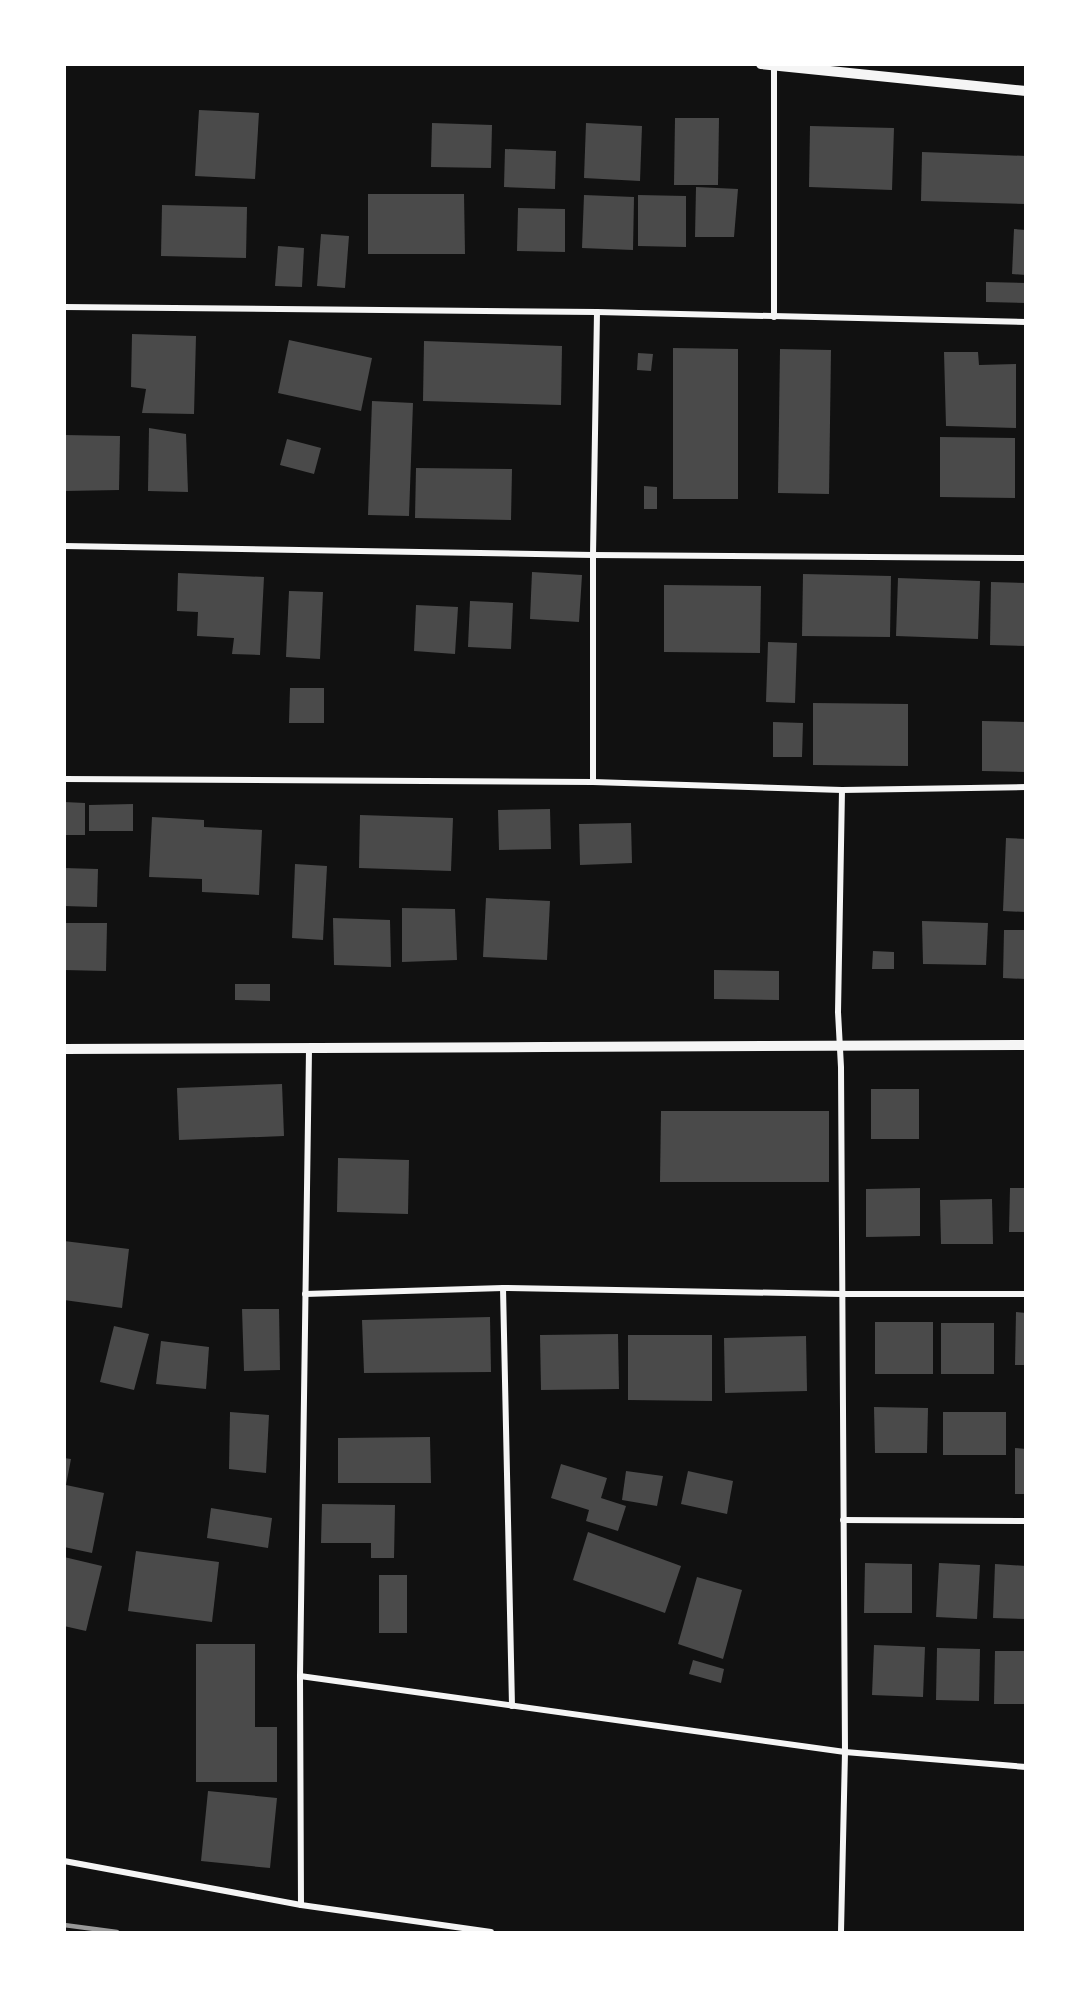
<svg xmlns="http://www.w3.org/2000/svg" width="1090" height="1997" font-family="'Roboto Condensed',sans-serif">
	<rect width="100%" height="100%" fill="#111"/>
	<g fill="#4a4a4a">
		<path d="M199 110 259 113 255 179 195 176Z"/>
		<path d="M675 118H719L718 185H674Z"/>
		<path d="M432 123 492 125 491 168 431 167Z"/>
		<path d="M586 123 642 126 640 181 584 178Z"/>
		<path d="M810 126 894 128 892 190 809 187Z"/>
		<path d="M505 149 556 151 555 189 504 187Z"/>
		<path d="M922 152 1026 156V204L921 201Z"/>
		<path d="M696 187 738 189 734 237H695Z"/>
		<path d="M368 194H464L465 254H368Z"/>
		<path d="M584 195 634 197 633 250 582 248Z"/>
		<path d="M638 195 686 196V247L638 246Z"/>
		<path d="M162 205 247 207 246 258 161 256Z"/>
		<path d="M518 208 565 209V252L517 251Z"/>
		<path d="M1014 229 1026 230V275L1012 274Z"/>
		<path d="M321 234 349 236 345 288 317 286Z"/>
		<path d="M278 246 304 248 302 287 275 286Z"/>
		<path d="M986 282 1026 283V303L986 302Z"/>
		<path d="M132 334 196 336 194 414 142 413 146 389 131 387Z"/>
		<path d="M289 340 372 358 361 411 278 393Z"/>
		<path d="M424 341 562 346 561 405 423 401Z"/>
		<path d="M673 348 738 349V499H673Z"/>
		<path d="M780 349 831 350 829 494 778 493Z"/>
		<path d="M944 352H978L979 365 1016 364V428L946 426Z"/>
		<path d="M638 353 653 354 651 371 637 370Z"/>
		<path d="M372 401 413 403 409 516 368 515Z"/>
		<path d="M149 428 186 434 188 492 148 491Z"/>
		<path d="M64 435 120 436 119 490 64 491Z"/>
		<path d="M940 437 1015 438V498L940 497Z"/>
		<path d="M287 439 321 448 314 474 280 465Z"/>
		<path d="M416 468 512 469 511 520 415 518Z"/>
		<path d="M644 486 657 487V509H644Z"/>
		<path d="M532 572 582 575 579 622 530 619Z"/>
		<path d="M178 573 264 577 260 655 232 654 234 638 197 636 198 612 177 611Z"/>
		<path d="M803 574 891 576 890 637 802 636Z"/>
		<path d="M898 578 980 581 978 639 896 636Z"/>
		<path d="M991 582 1026 583V646L990 645Z"/>
		<path d="M664 585 761 586 760 653 664 652Z"/>
		<path d="M289 591 323 592 320 659 286 657Z"/>
		<path d="M470 601 513 603 511 649 468 647Z"/>
		<path d="M416 605 458 607 455 654 414 651Z"/>
		<path d="M768 642 797 643 795 703 766 702Z"/>
		<path d="M290 688H324V723H289Z"/>
		<path d="M813 703 908 704V766L813 765Z"/>
		<path d="M982 721 1026 722V772L982 771Z"/>
		<path d="M773 722 803 723 802 757H773Z"/>
		<path d="M64 802 85 803V835H64Z"/>
		<path d="M133 804V831H89V805Z"/>
		<path d="M550 809 551 849 499 850 498 810Z"/>
		<path d="M360 815 453 818 451 871 359 868Z"/>
		<path d="M152 817 204 820V827L262 830 259 895 202 892V879L149 877Z"/>
		<path d="M631 823 632 863 580 865 579 824Z"/>
		<path d="M1006 838 1026 839V912L1003 911Z"/>
		<path d="M295 864 327 866 323 940 292 938Z"/>
		<path d="M64 868 98 869 97 907 64 906Z"/>
		<path d="M486 898 550 901 547 960 483 957Z"/>
		<path d="M402 908 455 909 457 960 402 962Z"/>
		<path d="M333 918 390 920 391 967 334 965Z"/>
		<path d="M922 921 988 923 986 965 923 964Z"/>
		<path d="M64 923H107L106 971 64 970Z"/>
		<path d="M1004 930H1026V979L1003 978Z"/>
		<path d="M873 951 894 952V969H872Z"/>
		<path d="M714 970 779 971V1000L714 999Z"/>
		<path d="M235 984H270V1001L235 1000Z"/>
		<path d="M282 1084 284 1136 179 1140 177 1088Z"/>
		<rect x="871" y="1089" width="48" height="50"/>
		<path d="M661 1111H829V1182H660Z"/>
		<path d="M338 1158 409 1160 408 1214 337 1212Z"/>
		<path d="M920 1188V1236L866 1237V1189Z"/>
		<path d="M1010 1188H1026V1232H1009Z"/>
		<path d="M992 1199 993 1244H941L940 1200Z"/>
		<path d="M64 1241 129 1249 122 1308 64 1300Z"/>
		<path d="M242 1309H279L280 1370 244 1371Z"/>
		<path d="M1016 1312 1026 1313V1365H1015Z"/>
		<path d="M490 1317 491 1372 364 1373 362 1320Z"/>
		<rect x="875" y="1322" width="58" height="52"/>
		<rect x="941" y="1323" width="53" height="51"/>
		<path d="M114 1326 149 1334 134 1390 100 1382Z"/>
		<path d="M618 1334 619 1389 541 1390 540 1335Z"/>
		<path d="M628 1335H712V1401L628 1400Z"/>
		<path d="M806 1336 807 1391 725 1393 724 1338Z"/>
		<path d="M161 1341 209 1347 206 1389 156 1384Z"/>
		<path d="M874 1407 928 1408 927 1453H875Z"/>
		<path d="M230 1412 269 1415 266 1473 229 1469Z"/>
		<rect x="943" y="1412" width="63" height="43"/>
		<path d="M430 1437 431 1483H338V1438Z"/>
		<path d="M1015 1448 1026 1449V1494H1015Z"/>
		<path d="M64 1458 71 1459 66 1485 104 1493 92 1553 64 1547Z"/>
		<path d="M561 1464 607 1478 601 1498 626 1506 618 1531 586 1521 589 1510 551 1498Z"/>
		<path d="M626 1471 663 1476 657 1506 622 1500Z"/>
		<path d="M688 1471 733 1481 727 1514 681 1504Z"/>
		<path d="M322 1504 395 1505 394 1558H371V1543H321Z"/>
		<path d="M211 1508 272 1518 268 1548 207 1538Z"/>
		<path d="M588 1532 681 1566 665 1613 573 1580Z"/>
		<path d="M136 1551 219 1562 212 1622 128 1611Z"/>
		<path d="M64 1557 102 1566 86 1631 64 1626Z"/>
		<path d="M865 1563 912 1564V1613H864Z"/>
		<path d="M939 1563 980 1565 977 1619 936 1617Z"/>
		<path d="M995 1564 1026 1566V1619L993 1618Z"/>
		<rect x="379" y="1575" width="28" height="58"/>
		<path d="M697 1577 742 1590 723 1659 678 1644Z"/>
		<path d="M196 1644H255V1727H277V1782H196Z"/>
		<path d="M874 1645 925 1647 923 1697 872 1695Z"/>
		<path d="M937 1648 980 1649 979 1701 936 1700Z"/>
		<path d="M995 1651H1026V1704H994Z"/>
		<path d="M693 1660 724 1669 721 1683 689 1674Z"/>
		<path d="M208 1791 277 1798 270 1868 201 1861Z"/>
	</g>
	<g fill="none" stroke-linecap="round" stroke-linejoin="round">
		<g stroke="#f5f5f5" stroke-width="6">
			<path d="M64 307 597 312 1026 322"/>
			<path d="M774 317V66"/>
			<path d="M64 546 593 555 1026 558"/>
			<path d="M64 779 593 782 842 790 1026 787"/>
			<path d="M593 782V555L597 312"/>
			<path d="M503 1288 512 1706"/>
			<path d="M305 1294 503 1288 841 1294H1026"/>
			<path d="M843 1520 1026 1521"/>
			<path d="M300 1676 845 1752 1026 1767"/>
			<path d="M64 1861 301 1905 491 1932"/>
			<path d="M301 1905 300 1676 309 1050"/>
			<path d="M841 1932 845 1752 841 1067 838 1012 842 790"/>
		</g>
		<g stroke="#f5f5f5" stroke-width="10">
			<path d="M761 64 1026 91"/>
			<path d="M64 1049C385 1050 705 1044 1026 1045"/>
		</g>
		<path stroke="#9a9a9a" stroke-width="4.5" d="M64 1925 117 1932"/>
	</g>
	<rect width="1090" height="1997" fill="none" stroke="#ffffff" stroke-width="132"/>
</svg>
